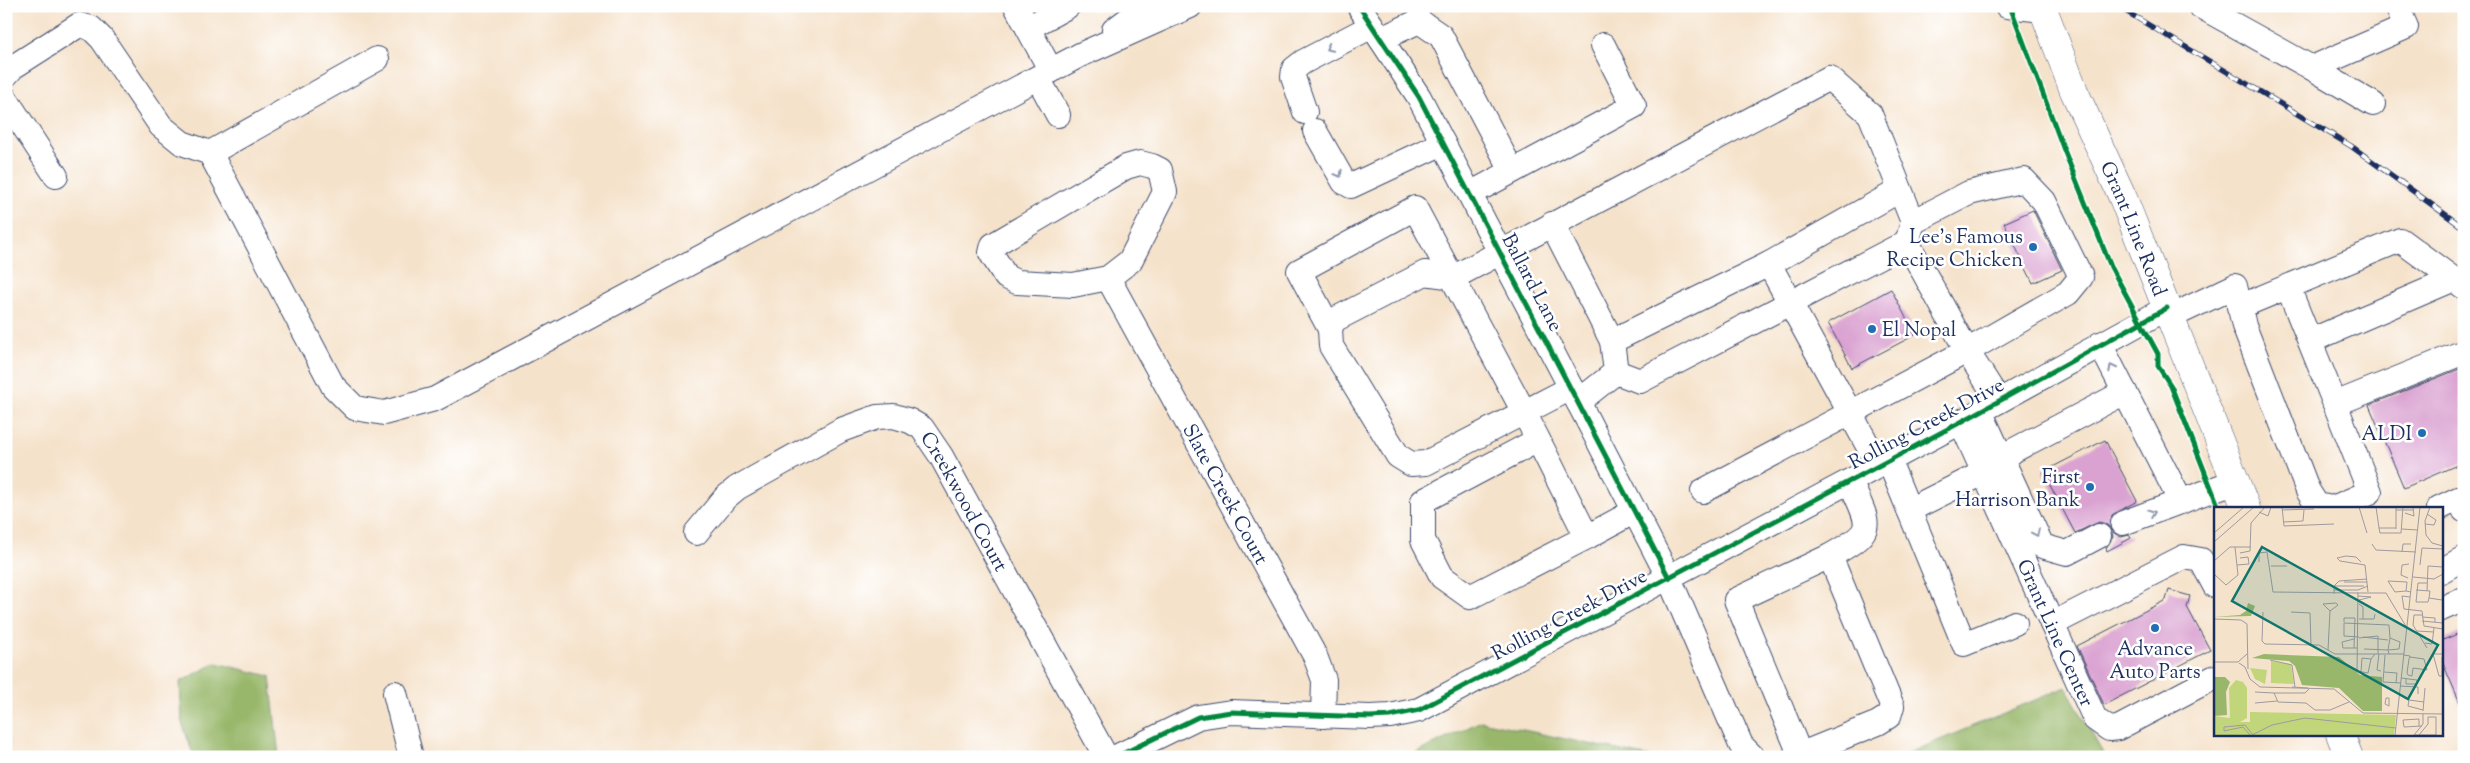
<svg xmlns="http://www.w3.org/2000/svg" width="2470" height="763" font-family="'Sorts Mill Goudy',serif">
	<rect width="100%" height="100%" fill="#fff"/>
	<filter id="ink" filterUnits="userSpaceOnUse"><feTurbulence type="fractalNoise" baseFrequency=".02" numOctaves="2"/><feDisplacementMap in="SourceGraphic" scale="10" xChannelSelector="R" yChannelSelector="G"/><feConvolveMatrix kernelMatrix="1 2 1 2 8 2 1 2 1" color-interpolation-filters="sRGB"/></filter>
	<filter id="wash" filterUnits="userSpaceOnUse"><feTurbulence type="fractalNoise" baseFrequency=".0096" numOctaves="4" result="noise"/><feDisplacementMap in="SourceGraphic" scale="20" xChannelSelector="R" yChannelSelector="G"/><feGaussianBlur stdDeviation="1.12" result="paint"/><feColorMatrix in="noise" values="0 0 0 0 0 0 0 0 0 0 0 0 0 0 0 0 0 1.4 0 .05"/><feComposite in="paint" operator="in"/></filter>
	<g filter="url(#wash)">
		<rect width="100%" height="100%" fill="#f5e2ca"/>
		<g fill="#98b76a" stroke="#5a7364">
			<path d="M216 663 270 676 279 757H194L182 723 180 682Z"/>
			<path d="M2066 687 2105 757H1899Z"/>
			<path d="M1481 721 1650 757H1409Z"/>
		</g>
		<g id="blocks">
			<g fill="#daa2d1">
				<path d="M2033 210 2062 270 2033 283 2004 223Z"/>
				<path d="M1891 289 1915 335 1852 368 1828 323Z"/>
				<path d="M2464 367V462L2404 488 2369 405Z"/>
				<path d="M2105 440 2137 501 2112 515 2110 527 2114 533 2121 537 2129 535 2131 538 2107 551 2106 548 2113 537 2111 529 2106 524 2099 522 2075 533 2043 472Z"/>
				<path d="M2169 590 2190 596 2187 607 2210 650 2104 705 2077 646 2166 600Z"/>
				<path d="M2464 631V712L2441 659V641Z"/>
			</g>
		</g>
	</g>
	<g filter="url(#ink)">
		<use href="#blocks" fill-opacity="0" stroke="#3c4a6e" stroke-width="1"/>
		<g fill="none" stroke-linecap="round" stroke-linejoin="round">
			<defs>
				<g id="minor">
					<path d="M1016 6 1051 71"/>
					<path d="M1359 6 1419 97 1571 388 1669 578 1741 745 1753 757"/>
					<path d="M2007 6 2043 10"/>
					<path d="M2200 6 2312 68 2373 104"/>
					<path d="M1028 28 1068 6"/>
					<path d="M1114 30 1146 6"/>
					<path d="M1381 39 1419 21 1441 36 1512 171"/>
					<path d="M2312 68 2406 27 2397 6"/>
					<path d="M6 75 13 67 79 25 91 28 102 39 161 126 182 143 210 153 333 386 355 408 384 413 435 399 1080 55 1190 6"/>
					<path d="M1038 78 1058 115"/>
					<path d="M6 99 56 176"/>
					<path d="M1305 112 1293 77 1294 69 1303 62 1372 26"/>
					<path d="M1315 131 1344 182 1351 186 1443 143"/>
					<path d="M210 153 377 59"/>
					<path d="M1140 163 1152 166 1160 170 1165 192 1130 261 1108 278 1073 285 1017 282 1006 277 991 253 993 245 1126 167Z"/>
					<path d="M1470 194 1634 106 1603 45"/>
					<path d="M1552 224 1612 341"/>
					<path d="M1769 264 1900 190"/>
					<path id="s1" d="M1108 278 1315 656 1324 680 1323 716"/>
					<path d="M2288 287 2335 404"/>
					<path d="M2239 307 2400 240 2464 287"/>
					<path d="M2170 317 2235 286 2244 326 2308 491 2317 505 2332 508"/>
					<path d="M1330 329 1299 271 1415 208 1524 412 1587 537 1635 511"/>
					<path d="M2310 341 2454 279"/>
					<path d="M2100 344 2181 502"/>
					<path d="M1616 372 1640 381 1907 242"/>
					<path d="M1571 388 1426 463 1411 464 1398 456 1331 346 1330 329 1334 320 1425 273 1454 277 1829 78 1870 114 1913 222 1969 193 2024 180 2044 201 2081 277 2068 293 1967 351 1999 401"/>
					<path d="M1578 402 1616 372 1612 341 1769 264 1879 466"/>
					<path d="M1980 411 2042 546 2067 553 2099 536"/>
					<path id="s2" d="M1961 422 2095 719 2109 729 2118 728 2215 677"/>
					<path d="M1538 440 1423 501V540L1442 577 1470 597 1587 537"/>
					<path d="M2001 457 2125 392"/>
					<path d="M1889 461 1964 644 2015 623"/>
					<path d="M1703 491 1967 351 1907 242 1913 222"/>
					<path d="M2333 508 2370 492 2335 404 2464 352"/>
					<path d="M2439 508 2458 499 2464 510"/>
					<path d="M1909 510 1983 473"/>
					<path d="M2123 523 2236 481"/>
					<path id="s3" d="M696 533 725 498 737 488 841 430 877 417 894 416 910 421 922 428 941 456 1106 757"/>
					<path d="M2441 571 2464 558"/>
					<path d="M2441 609 2464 599"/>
					<path d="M2052 624 2184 557 2201 560 2215 586"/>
					<path d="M395 693 411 757"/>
					<path d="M1800 754 1736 600 1830 556"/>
					<path d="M1116 757 1198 717 1231 712 1370 717 1390 716 1419 710 1961 422 2167 308"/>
					<path d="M1794 757 1878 723 1889 716 1892 706 1830 556C1878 529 1870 528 1850 481"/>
				</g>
				<g id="major">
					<path id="s4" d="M2042 6 2074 91 2123 198 2246 508"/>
					<path d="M2340 734 2349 757"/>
				</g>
			</defs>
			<use href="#minor" stroke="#3c4a6e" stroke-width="26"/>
			<use href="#major" stroke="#3c4a6e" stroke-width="29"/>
			<use href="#minor" stroke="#fff" stroke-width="24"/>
			<use href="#major" stroke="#fff" stroke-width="28"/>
			<defs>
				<path id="rail" d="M2117 6 2351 146 2464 228"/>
			</defs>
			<use href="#rail" stroke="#1b2f5e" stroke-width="5.5"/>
			<use href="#rail" stroke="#fff" stroke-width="4" stroke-dasharray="11" stroke-linecap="butt"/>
			<defs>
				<g id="cycleway">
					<path d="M1359 6 1419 97 1669 578"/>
					<path d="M2010 6 2064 150 2111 267 2158 354V366L2171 386 2219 508"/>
					<path d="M1116 757 1198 717 1231 712 1370 717 1390 716 1419 710 1961 422 2167 308"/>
				</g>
			</defs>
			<use href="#cycleway" stroke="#fff" stroke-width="8"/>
			<use href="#cycleway" stroke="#00873e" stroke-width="5"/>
		</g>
		<defs><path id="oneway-chevron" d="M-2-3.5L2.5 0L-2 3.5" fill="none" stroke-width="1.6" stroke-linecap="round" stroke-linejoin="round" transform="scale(1.25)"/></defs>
		<g stroke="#8d97ae">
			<use href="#oneway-chevron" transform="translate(1329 48) rotate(153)"/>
			<use href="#oneway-chevron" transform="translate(1339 174) rotate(61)"/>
			<use href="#oneway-chevron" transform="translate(2112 368) rotate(-117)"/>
			<use href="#oneway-chevron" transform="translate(2152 513) rotate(-21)"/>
			<use href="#oneway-chevron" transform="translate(2036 533) rotate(65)"/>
		</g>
	</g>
	<g fill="#1f6fb2" stroke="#fff" stroke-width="2">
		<circle cx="2033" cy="247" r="5"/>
		<circle cx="1872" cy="329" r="5"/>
		<circle cx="2422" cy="433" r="5"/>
		<circle cx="2090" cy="487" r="5"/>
		<circle cx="2155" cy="628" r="5"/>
	</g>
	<g text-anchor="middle" stroke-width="5" stroke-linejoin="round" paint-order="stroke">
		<g font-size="20" fill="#1b2f5e" stroke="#fff">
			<text dy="7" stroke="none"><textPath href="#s4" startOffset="241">Grant Line Road</textPath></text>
			<text transform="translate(1533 282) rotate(62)" y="7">Ballard Lane</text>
			<text transform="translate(1926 423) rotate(-28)" y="7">Rolling Creek Drive</text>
			<text dy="7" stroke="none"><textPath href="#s1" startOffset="246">Slate Creek Court</textPath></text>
			<text dy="7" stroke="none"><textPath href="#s3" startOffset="351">Creekwood Court</textPath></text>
			<text transform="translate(1569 614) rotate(-28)" y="7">Rolling Creek Drive</text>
			<text dy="7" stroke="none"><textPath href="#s2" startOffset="231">Grant Line Center</textPath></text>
		</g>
		<g font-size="20" fill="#1b2f5e" stroke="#fff" text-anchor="end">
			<text x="2023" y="243">Lee's Famous<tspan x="2023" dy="23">Recipe Chicken</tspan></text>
			<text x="1882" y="336" text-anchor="start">El Nopal</text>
			<text x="2412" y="440">ALDI</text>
			<text x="2080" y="483">First<tspan x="2080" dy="23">Harrison Bank</tspan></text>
			<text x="2155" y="655" text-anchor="middle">Advance<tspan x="2155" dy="23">Auto Parts</tspan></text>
		</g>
	</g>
	<g transform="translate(2214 507)">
		<rect width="229" height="229" fill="#f5e2ca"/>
		<path d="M57 154 77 157 80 177 57 176ZM36 161 53 163 51 177 41 172ZM22 173 29 175 33 181V211L26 215H36V205L182 208 180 228H0V209L16 211 15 181Z" fill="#c1d67a"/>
		<path d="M34 96 41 99 37 109 0 110 26 108 32 104ZM50 147 125 150 146 168 168 170V204H149L125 181 88 178 81 159 75 154 38 151ZM0 170H11L16 175 12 185 13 208 0 209Z" fill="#98b76a"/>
		<path fill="none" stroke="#9e9a9f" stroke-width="1" d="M68 0 70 19 120 17M145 0 153 26M162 0 165 21H182M216 0 211 14 212 28 218 36 229 39M68 3 100 2M182 3H199M45 5 54 9 57 0M191 6 200 9 199 0M69 15 89 14 90 3M211 17 220 18 222 13 213 7M165 21 166 26H187L189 0M182 22V0M188 22 204 23M0 26 30 0M0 35 40 0M158 37 162 43 202 45M188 45 189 37H197M26 46 36 44 37 16 51 0M0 54 16 40H37M126 54 151 58 154 85M126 54 123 51 132 49 142 50 147 55M45 55V46L53 45 59 85 144 86M23 58 35 57 34 50 26 51M206 58 208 41 229 42M57 59H73M0 67 12 78 24 68 21 40M199 70 220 72 229 67M194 71 187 68 188 58 195 57M130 75H153M213 76H204L202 95H214L215 91M121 79H150M120 83H144L154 79M202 83 216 84 215 91 228 93 229 88M192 84 181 85 174 74 193 75 192 84 197 85M213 84 214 59 229 60M143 86H172L193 121M144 86 143 164 154 166 157 152 161 147M120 87V79L125 74 153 72M144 89 157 90 145 93M196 90 188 89 190 102 208 104 210 119 229 122M109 97 122 96 124 98 116 104ZM145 97 149 100V112M49 105 48 134 51 137 105 138 121 147H190M77 105 96 106 97 138M209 108H200L199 118 213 141M208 110 221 111V115M0 112 27 113 33 117 34 162M145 112H160L161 107M208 114 229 116M130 115V111H141L140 141H144M203 124 220 125M145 130 130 129V116L175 118 176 131 186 135 185 142 174 143 175 147M149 130 174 133M145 131 164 129V147M211 136 218 137 220 121M140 141H129L128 135 140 132M150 142 174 143 176 131M114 143 116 104M165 147 163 163 167 164M229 147H219L225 169H229M171 148 169 175 187 176M190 148 196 149V150L195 152 193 166 194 168 198 169 199 161 213 163 210 152 196 150M228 150V169M56 153 78 158 81 180M0 155H24L33 147M25 156 31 160 36 172 46 180 120 182 149 206 229 207M147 165 148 151 157 152M170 165 183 166 182 176M187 171 203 173V177H192V172M186 179 204 180V187M78 180 94 181M95 182 91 186H60L64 195 92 196 101 203H116L135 195M41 185 60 186M172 191H175V199L171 197ZM41 196 63 194M209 203 194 199 195 193 210 195M209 204 211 181M205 219V212L189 213 190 220 208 219M36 228 29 220 10 224V220L31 218 39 228M38 228 58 218 91 211 182 221M181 228 206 0M200 228H222V210H214V217L205 228M200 228 209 217V207"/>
		<path fill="#0f766e" fill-opacity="0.15" stroke="#0f766e" stroke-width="2.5" d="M48 40 224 138 194 192 18 94Z"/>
		<rect width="229" height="229" fill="none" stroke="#1b2f5e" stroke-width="2.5"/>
	</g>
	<rect width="2470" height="763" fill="none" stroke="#fff" stroke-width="25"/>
</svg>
